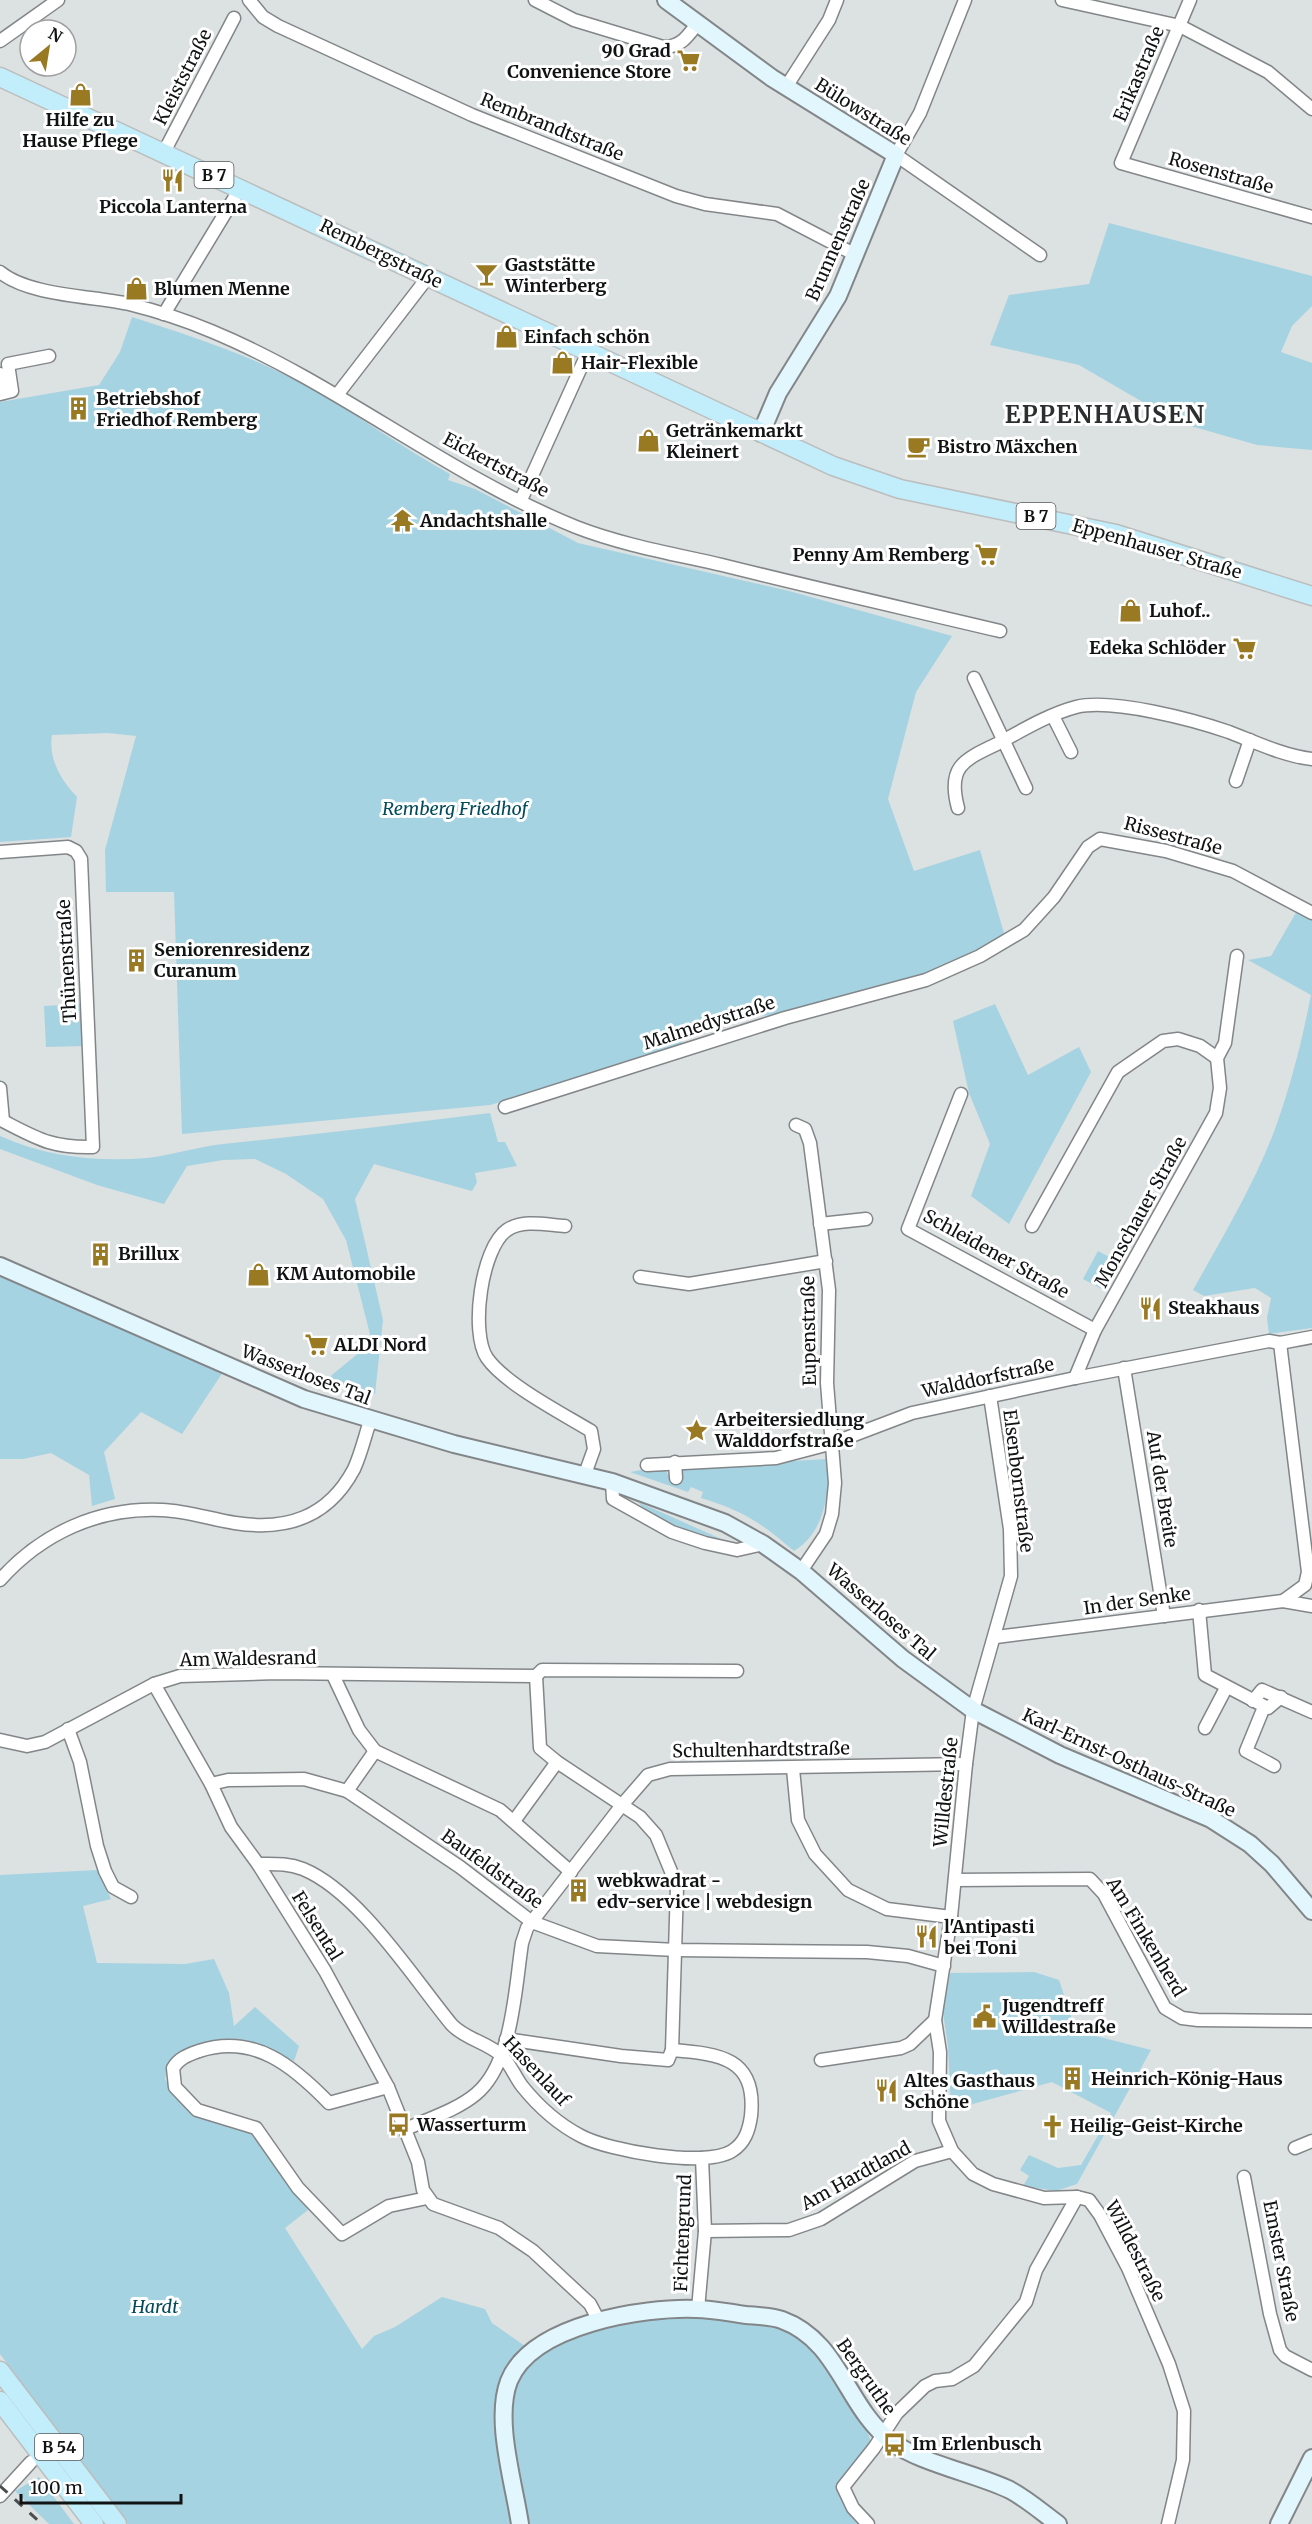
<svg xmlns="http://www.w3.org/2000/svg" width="1312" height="2524" font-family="Merriweather,serif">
	<rect width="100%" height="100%" fill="#dce1e2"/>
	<g fill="#a6d3e2">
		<path d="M1109 223 1312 276V306L1292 326 1281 352 1312 363V450L1257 445 1177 422 1079 365 990 345 1009 295 1089 284Z"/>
		<path d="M132 317C194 337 256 357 314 390 360 417 403 448 450 474L448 480 475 489 578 543 789 591 952 636 916 692 888 799 914 871 980 850 1006 940 926 980 784 1016 737 1015 690 1028 677 1051 490 1105 182 1134 174 892H106L105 850 136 736 108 733 52 735C48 759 61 780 77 797L71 837 0 842V402L99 385 120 352Z"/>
		<path d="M1298 909 1312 919V1328L1269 1334 1267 1318 1271 1298 1255 1288 1204 1296 1193 1290C1222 1238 1254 1185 1275 1129 1291 1085 1302 1041 1311 995L1248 960 1271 956Z"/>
		<path d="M82 1004 84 1046 46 1047 44 1006Z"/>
		<path d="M995 1004 1028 1075 1079 1047 1091 1072 1009 1224 971 1196 990 1144 969 1093 953 1021Z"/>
		<path d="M490 1113 498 1142H505L517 1166 475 1173 477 1182 472 1191 374 1164 355 1199 383 1320 375 1394 327 1379 372 1342 346 1240 323 1199 286 1174 255 1159 223 1160 187 1166 164 1204 97 1185 0 1149V1136C47 1157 96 1162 147 1158 172 1155 197 1147 223 1144 312 1135 401 1124 490 1113Z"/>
		<path d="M1098 1251 1117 1261 1102 1289 1083 1279Z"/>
		<path d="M0 1266 227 1366 182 1434 141 1412 104 1452 115 1499 92 1506 89 1475 51 1453 23 1459H0Z"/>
		<path d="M827 1459C830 1493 825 1532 794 1551 761 1523 744 1511 701 1498L703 1492 691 1487 688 1492 630 1472 664 1466 671 1481 685 1467Z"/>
		<path d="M638 1502 728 1542C700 1533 656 1526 638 1502Z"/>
		<path d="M97 1870 111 1899 83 1906 97 1963 185 1964 214 1959 229 1993 234 2026 255 2007 299 2046 294 2061C259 2046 232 2036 194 2047 186 2050 176 2052 171 2061 168 2066 167 2073 165 2079L179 2100 192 2109 251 2129 308 2210 285 2228 362 2349 374 2336 395 2327 442 2297 485 2309 492 2323 538 2355 590 2329 650 2316H719L780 2323 825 2356 867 2430 872 2445 845 2475 864 2524H128L0 2354V1875Z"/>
		<path d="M1034 1972 1059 1980 1076 2031 1151 2050 1077 2184 1056 2191 1023 2186 1029 2176 1020 2170 1029 2155 1058 2168 1081 2165 1111 2113 1052 2082 951 2110 948 2046 943 2013 950 1973Z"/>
		<path d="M39 2477 74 2524H49L15 2491Z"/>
	</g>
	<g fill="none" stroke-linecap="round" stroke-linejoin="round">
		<defs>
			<g id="street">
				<path d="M249 0 263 17 278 26 472 115 676 196 705 204 777 214 854 254"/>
				<path d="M535 0 574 20 663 47C681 47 687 37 697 24"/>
				<path d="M965 0 920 113 896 155 1040 255"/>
				<path d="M1062 0 1180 26 1268 72 1312 109"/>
				<path d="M1190 0 1121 163 1312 217"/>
				<path d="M0 41 58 0"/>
				<path d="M786 87 829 20 837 0"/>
				<path d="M164 152 234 18"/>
				<path d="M0 272C29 296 93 296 129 304 157 311 185 320 211 331 339 384 447 475 576 527 622 545 674 554 722 565 814 588 907 609 1000 631"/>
				<path d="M164 314 241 187"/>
				<path d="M0 374 3 393"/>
				<path d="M0 394 12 391 8 364 49 356"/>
				<path d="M337 395 428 277"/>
				<path d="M521 500 588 352"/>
				<path d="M974 678 1026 788"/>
				<path d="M1053 716 1071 752"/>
				<path d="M1236 781 1250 740"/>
				<path d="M958 808C947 767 963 760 997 744 1021 731 1049 714 1076 707 1112 698 1194 720 1229 732 1255 742 1284 756 1312 759"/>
				<path d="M0 852 68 847 76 851 81 859 93 1147C52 1148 38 1139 3 1121L0 1088"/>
				<path d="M961 1094 908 1229 1095 1330"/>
				<path d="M505 1107 785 1018 926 980 980 956 1024 930 1054 897 1088 847 1100 839 1166 851 1233 871 1312 913"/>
				<path d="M796 1125 805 1129 810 1143 829 1290 827 1383 835 1483 832 1514 826 1534 801 1571"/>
				<path d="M820 1224 866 1219"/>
				<path d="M565 1226C547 1225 523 1219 507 1230 481 1248 470 1333 487 1358 505 1384 563 1414 591 1431L594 1449 585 1474"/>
				<path d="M1032 1226 1118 1072 1163 1041 1178 1039 1200 1046 1217 1058"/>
				<path d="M640 1277 689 1284 826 1261"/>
				<path d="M1124 1368 1164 1616"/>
				<path d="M1075 1378 1095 1330 1216 1113 1220 1088 1217 1058 1225 1043 1237 956"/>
				<path d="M990 1396 1010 1529 1011 1576 973 1710 966 1764 951 1917 935 2020 940 2052 939 2121 952 2151 973 2174 993 2184 1044 2198 1077 2197 1089 2200 1100 2215 1128 2268 1169 2364 1184 2411 1183 2460 1168 2524"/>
				<path d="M675 1462 676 1478"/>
				<path d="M647 1465 776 1458 833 1443 912 1413 1075 1378 1269 1341 1280 1343 1312 1337"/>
				<path d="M612 1482 613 1499 672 1532 705 1543 737 1550 763 1544"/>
				<path d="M0 1580C42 1533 99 1507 162 1510 187 1511 210 1519 235 1523 286 1531 328 1518 354 1469 361 1454 365 1436 370 1421"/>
				<path d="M1283 1601 1312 1606"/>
				<path d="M1199 1610 1205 1675 1268 1708 1281 1697"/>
				<path d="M996 1637 1283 1601 1305 1585 1308 1572 1280 1343"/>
				<path d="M333 1675 359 1730 375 1751 500 1810 571 1872"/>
				<path d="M536 1676 540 1748 557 1762 640 1817 656 1835 677 1886 672 2050"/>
				<path d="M154 1684 211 1784 231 1827 258 1864 325 1971 388 2087 418 2162 423 2190 433 2204 499 2228 533 2251 590 2304 599 2321"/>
				<path d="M1253 1701 1262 1690 1312 1712"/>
				<path d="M1264 1707 1246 1751 1274 1766"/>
				<path d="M1205 1728 1226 1688"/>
				<path d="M68 1729 80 1762 97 1846 105 1871 113 1887 131 1897"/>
				<path d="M0 1740 27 1746 45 1742 154 1684 180 1676 277 1673 536 1676 542 1670 737 1671"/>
				<path d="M793 1769 798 1820 815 1854 848 1890 887 1909 951 1917"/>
				<path d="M211 1784 228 1780 304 1779 347 1791 460 1867 532 1922 597 1946 676 1950 867 1952 908 1956 944 1966"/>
				<path d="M347 1791 375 1751"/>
				<path d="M514 1821 557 1762"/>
				<path d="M258 1864C274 1864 288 1863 303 1869 359 1892 414 1979 452 2025 467 2040 487 2042 502 2056 511 2065 515 2077 522 2086 538 2106 558 2124 581 2136 609 2151 705 2168 732 2151 745 2143 749 2130 751 2116 757 2057 719 2054 672 2050L668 2060 621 2056 506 2039"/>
				<path d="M955 1880 1090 1879 1104 1894 1165 2008 1182 2018 1198 2020 1312 2021"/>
				<path d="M821 2060 901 2048 910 2044 935 2020"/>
				<path d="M388 2087 329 2103C293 2066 254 2033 199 2051 188 2055 179 2058 173 2068L175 2087 197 2110 256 2128 298 2188 342 2234 389 2206 427 2198"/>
				<path d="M406 2129C428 2119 457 2110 476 2094 513 2063 515 1988 522 1943L527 1928 622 1805 648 1775 670 1769 966 1764"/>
				<path d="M1295 2148 1312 2141"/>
				<path d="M1244 2177 1270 2314 1280 2350 1285 2356 1312 2370"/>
				<path d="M705 2231 789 2230 821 2219 915 2161 952 2151"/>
				<path d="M698 2309 705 2231 702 2158"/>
				<path d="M0 2496 31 2462"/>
				<path d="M868 2524 853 2508 843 2487 874 2448 897 2413 925 2386 935 2381 952 2379 974 2366 1026 2302 1036 2270 1077 2197"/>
			</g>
			<g id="secondary">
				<path d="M666 0 772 78 896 155 838 296 778 393 761 433"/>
				<path d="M0 1266 304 1399 454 1444 612 1482 725 1523 763 1544 801 1571 903 1659 973 1710 1060 1755 1211 1819 1250 1844 1272 1864 1312 1911"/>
				<path d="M520 2524C514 2483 494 2420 509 2381 532 2324 644 2307 696 2309 713 2309 730 2313 746 2315 757 2316 771 2316 782 2320 840 2341 846 2408 892 2442 920 2463 977 2474 1010 2490 1027 2499 1043 2513 1058 2524"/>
				<path d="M1279 2524 1312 2458"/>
			</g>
			<g id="primary">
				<path d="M0 77 833 466 900 489 1116 534 1312 596"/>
				<path d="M0 2371 117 2524"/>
				<path d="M0 2401 94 2524"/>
			</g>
		</defs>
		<use href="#street" stroke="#838688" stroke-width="15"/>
		<use href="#secondary" stroke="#838688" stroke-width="20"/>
		<use href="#primary" stroke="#bcbdbd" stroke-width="21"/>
		<use href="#street" stroke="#fff" stroke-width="12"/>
		<use href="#secondary" stroke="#e1f6fd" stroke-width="16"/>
		<use href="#primary" stroke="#c2eefb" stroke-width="18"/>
		<path stroke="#4b4d4e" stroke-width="3" stroke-dasharray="10 10" stroke-linecap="butt" d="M0 2486 42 2524"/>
	</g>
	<defs>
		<symbol id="supermarket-bare" viewBox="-9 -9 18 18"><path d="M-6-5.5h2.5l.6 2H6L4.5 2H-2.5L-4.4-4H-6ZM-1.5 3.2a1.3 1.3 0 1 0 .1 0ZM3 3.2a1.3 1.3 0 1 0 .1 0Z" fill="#9a7923" stroke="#fff" stroke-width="2.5" paint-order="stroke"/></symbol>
		<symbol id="shop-bare" viewBox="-9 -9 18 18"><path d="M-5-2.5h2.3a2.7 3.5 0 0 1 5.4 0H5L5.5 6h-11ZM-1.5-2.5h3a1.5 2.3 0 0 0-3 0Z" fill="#9a7923" stroke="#fff" stroke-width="2.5" paint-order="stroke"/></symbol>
		<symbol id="restaurant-bare" viewBox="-9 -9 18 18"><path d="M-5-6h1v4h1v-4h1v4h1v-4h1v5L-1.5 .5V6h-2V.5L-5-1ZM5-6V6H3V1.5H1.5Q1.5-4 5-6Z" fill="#9a7923" stroke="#fff" stroke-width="2.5" paint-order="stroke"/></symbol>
		<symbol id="bar-bare" viewBox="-9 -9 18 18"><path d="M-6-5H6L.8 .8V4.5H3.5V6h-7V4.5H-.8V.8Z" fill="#9a7923" stroke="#fff" stroke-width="2.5" paint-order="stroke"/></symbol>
		<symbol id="building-bare" viewBox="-9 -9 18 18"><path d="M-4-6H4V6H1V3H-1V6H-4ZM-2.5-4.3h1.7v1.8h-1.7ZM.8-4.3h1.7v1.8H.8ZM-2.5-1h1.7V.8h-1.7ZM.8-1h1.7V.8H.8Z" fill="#9a7923" stroke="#fff" stroke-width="2.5" paint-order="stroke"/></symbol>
		<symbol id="cafe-bare" viewBox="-9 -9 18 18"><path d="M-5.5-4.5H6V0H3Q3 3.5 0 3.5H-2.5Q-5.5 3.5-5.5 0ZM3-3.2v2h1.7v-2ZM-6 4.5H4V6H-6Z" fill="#9a7923" stroke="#fff" stroke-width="2.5" paint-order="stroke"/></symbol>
		<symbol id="temple-bare" viewBox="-9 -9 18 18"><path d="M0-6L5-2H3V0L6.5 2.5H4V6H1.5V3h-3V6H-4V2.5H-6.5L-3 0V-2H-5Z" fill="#9a7923" stroke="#fff" stroke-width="2.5" paint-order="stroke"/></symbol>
		<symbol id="sight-bare" viewBox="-9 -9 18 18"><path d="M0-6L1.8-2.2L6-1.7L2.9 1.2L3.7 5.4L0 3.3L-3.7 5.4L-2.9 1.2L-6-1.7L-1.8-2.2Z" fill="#9a7923" stroke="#fff" stroke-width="2.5" paint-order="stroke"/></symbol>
		<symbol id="civic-bare" viewBox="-9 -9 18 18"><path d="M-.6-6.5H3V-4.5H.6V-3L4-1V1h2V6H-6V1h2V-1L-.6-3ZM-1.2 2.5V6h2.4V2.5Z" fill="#9a7923" stroke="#fff" stroke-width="2.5" paint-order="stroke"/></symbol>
		<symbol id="bus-bare" viewBox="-9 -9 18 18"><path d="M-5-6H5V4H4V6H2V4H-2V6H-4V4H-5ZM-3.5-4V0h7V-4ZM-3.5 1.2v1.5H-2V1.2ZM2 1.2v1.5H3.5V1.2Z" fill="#9a7923" stroke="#fff" stroke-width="2.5" paint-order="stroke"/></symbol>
		<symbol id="church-bare" viewBox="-9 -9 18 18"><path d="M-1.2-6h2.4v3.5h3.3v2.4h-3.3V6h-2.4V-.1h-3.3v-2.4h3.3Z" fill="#9a7923" stroke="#fff" stroke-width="2.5" paint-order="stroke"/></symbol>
	</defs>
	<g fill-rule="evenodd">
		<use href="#supermarket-bare" x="672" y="44" width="33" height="33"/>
		<use href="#shop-bare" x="64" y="78" width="33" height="33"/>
		<use href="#restaurant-bare" x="156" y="164" width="33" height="33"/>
		<use href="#bar-bare" x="470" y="258" width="33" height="33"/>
		<use href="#shop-bare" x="120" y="272" width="33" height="33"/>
		<use href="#shop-bare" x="490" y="320" width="33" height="33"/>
		<use href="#shop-bare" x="546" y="346" width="33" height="33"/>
		<use href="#building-bare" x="62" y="392" width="33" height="33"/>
		<use href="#shop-bare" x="632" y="424" width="33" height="33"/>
		<use href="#cafe-bare" x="902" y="430" width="33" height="33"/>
		<use href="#temple-bare" x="386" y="504" width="33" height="33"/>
		<use href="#supermarket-bare" x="970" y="538" width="33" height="33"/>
		<use href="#shop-bare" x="1114" y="594" width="33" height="33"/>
		<use href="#supermarket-bare" x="1228" y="632" width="33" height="33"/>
		<use href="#building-bare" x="120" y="944" width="33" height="33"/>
		<use href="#building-bare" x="84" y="1238" width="33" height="33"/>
		<use href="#shop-bare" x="242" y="1258" width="33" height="33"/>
		<use href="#restaurant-bare" x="1134" y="1292" width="33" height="33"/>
		<use href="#supermarket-bare" x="300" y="1328" width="33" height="33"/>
		<use href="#sight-bare" x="680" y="1414" width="33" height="33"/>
		<use href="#building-bare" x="562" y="1874" width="33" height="33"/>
		<use href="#restaurant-bare" x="910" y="1920" width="33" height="33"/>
		<use href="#civic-bare" x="968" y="2000" width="33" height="33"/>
		<use href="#building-bare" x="1056" y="2062" width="33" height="33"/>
		<use href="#restaurant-bare" x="870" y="2074" width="33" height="33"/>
		<use href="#bus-bare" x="382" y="2108" width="33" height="33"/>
		<use href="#church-bare" x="1036" y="2110" width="33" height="33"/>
		<use href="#bus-bare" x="878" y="2428" width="33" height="33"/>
	</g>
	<g text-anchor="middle" stroke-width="6" stroke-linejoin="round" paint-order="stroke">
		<g fill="#fff" stroke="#58595a" stroke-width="1.5">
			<rect x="194.5" y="162" width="39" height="26" rx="4.5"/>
			<rect x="1016.5" y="503" width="39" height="26" rx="4.5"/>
			<rect x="35" y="2434" width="48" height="26" rx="4.5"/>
		</g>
		<g font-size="16" font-weight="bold" fill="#111213">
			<text x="214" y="181">B 7</text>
			<text x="1036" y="522">B 7</text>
			<text x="59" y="2453">B 54</text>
		</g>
		<g font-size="18" font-weight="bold" fill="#111213" stroke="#fff" text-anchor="start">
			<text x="671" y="57" text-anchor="end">90 Grad<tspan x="671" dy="21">Convenience Store</tspan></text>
			<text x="80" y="126" text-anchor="middle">Hilfe zu<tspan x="80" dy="21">Hause Pflege</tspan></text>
			<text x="173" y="213" text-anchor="middle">Piccola Lanterna</text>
			<text x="505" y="271">Gaststätte<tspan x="505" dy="21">Winterberg</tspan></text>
			<text x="154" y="295">Blumen Menne</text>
			<text x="524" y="343">Einfach schön</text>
			<text x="581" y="369">Hair-Flexible</text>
			<text x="96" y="405">Betriebshof<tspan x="96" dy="21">Friedhof Remberg</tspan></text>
			<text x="666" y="437">Getränkemarkt<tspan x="666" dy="21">Kleinert</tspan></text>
			<text x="937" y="453">Bistro Mäxchen</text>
			<text x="420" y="527">Andachtshalle</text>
			<text x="969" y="561" text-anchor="end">Penny Am Remberg</text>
			<text x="1149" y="617">Luhof..</text>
			<text x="1226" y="654" text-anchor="end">Edeka Schlöder</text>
			<text x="154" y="956">Seniorenresidenz<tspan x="154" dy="21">Curanum</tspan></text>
			<text x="118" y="1260">Brillux</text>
			<text x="276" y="1280">KM Automobile</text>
			<text x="1168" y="1314">Steakhaus</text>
			<text x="334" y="1351">ALDI Nord</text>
			<text x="715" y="1426">Arbeitersiedlung<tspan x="715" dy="21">Walddorfstraße</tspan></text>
			<text x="597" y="1887">webkwadrat -<tspan x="597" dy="21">edv-service | webdesign</tspan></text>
			<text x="944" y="1933">l'Antipasti<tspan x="944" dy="21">bei Toni</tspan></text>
			<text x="1002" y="2012">Jugendtreff<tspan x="1002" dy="21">Willdestraße</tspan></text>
			<text x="1091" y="2085">Heinrich-König-Haus</text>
			<text x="904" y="2087">Altes Gasthaus<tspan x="904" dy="21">Schöne</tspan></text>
			<text x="417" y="2131">Wasserturm</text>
			<text x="1070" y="2132">Heilig-Geist-Kirche</text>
			<text x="912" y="2450">Im Erlenbusch</text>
		</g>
		<g font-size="18" fill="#111213" stroke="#fff">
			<text transform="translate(1139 74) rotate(-67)" y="6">Erikastraße</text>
			<text transform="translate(183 77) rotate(-63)" y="6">Kleiststraße</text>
			<text transform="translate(863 112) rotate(32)" y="6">Bülowstraße</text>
			<text transform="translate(552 127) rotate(22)" y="6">Rembrandtstraße</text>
			<text transform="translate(1221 173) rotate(16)" y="6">Rosenstraße</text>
			<text transform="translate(838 240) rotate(-66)" y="6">Brunnenstraße</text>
			<text transform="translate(381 254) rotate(26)" y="6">Rembergstraße</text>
			<text transform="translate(496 465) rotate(28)" y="6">Eickertstraße</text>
			<text transform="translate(1157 549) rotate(16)" y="6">Eppenhauser Straße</text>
			<text transform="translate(1173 836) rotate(15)" y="6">Rissestraße</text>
			<text transform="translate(67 961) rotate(-93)" y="6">Thünenstraße</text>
			<text transform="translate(709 1023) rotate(-18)" y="6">Malmedystraße</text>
			<text transform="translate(1141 1212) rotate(-61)" y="6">Monschauer Straße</text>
			<text transform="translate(996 1254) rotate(29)" y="6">Schleidener Straße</text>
			<text transform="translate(809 1331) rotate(-91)" y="6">Eupenstraße</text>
			<text transform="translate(306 1375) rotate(21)" y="6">Wasserloses Tal</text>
			<text transform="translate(988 1378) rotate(-12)" y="6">Walddorfstraße</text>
			<text transform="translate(1018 1481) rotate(83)" y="6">Elsenbornstraße</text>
			<text transform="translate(1162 1489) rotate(81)" y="6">Auf der Breite</text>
			<text transform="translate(1137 1601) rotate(-8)" y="6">In der Senke</text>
			<text transform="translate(881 1612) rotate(41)" y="6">Wasserloses Tal</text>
			<text transform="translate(248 1659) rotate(-1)" y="6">Am Waldesrand</text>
			<text transform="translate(761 1750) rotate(-1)" y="6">Schultenhardtstraße</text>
			<text transform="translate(1129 1763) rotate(25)" y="6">Karl-Ernst-Osthaus-Straße</text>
			<text transform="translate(946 1792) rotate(-84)" y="6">Willdestraße</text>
			<text transform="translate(492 1869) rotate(36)" y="6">Baufeldstraße</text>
			<text transform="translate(317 1926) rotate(58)" y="6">Felsental</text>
			<text transform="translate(1146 1937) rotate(59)" y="6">Am Finkenherd</text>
			<text transform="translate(536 2071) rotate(47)" y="6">Hasenlauf</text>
			<text transform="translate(856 2176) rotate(-29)" y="6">Am Hardtland</text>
			<text transform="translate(683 2233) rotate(-88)" y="6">Fichtengrund</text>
			<text transform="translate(1135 2251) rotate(63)" y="6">Willdestraße</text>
			<text transform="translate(1281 2261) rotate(79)" y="6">Emster Straße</text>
			<text transform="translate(866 2377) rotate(55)" y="6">Bergruthe</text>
		</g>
		<g font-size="18" font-style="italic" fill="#034b5c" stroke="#fff">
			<text x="455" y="815">Remberg Friedhof</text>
			<text x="155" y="2313">Hardt</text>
		</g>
		<g font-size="24" font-weight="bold" letter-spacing="1.5" fill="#2c2f30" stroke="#fff">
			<text x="1105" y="423">EPPENHAUSEN</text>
		</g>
	</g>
	<g transform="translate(48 48) rotate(30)"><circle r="28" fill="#ffffff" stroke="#a0a0a1" stroke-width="1.5"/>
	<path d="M0-4.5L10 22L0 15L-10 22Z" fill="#9a7923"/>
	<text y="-9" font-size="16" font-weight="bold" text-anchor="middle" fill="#111213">N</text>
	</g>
	<path d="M21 2494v9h160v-9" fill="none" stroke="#111213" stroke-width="3"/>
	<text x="30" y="2494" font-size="18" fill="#111213" stroke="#ffffff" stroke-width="4.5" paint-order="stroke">100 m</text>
</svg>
